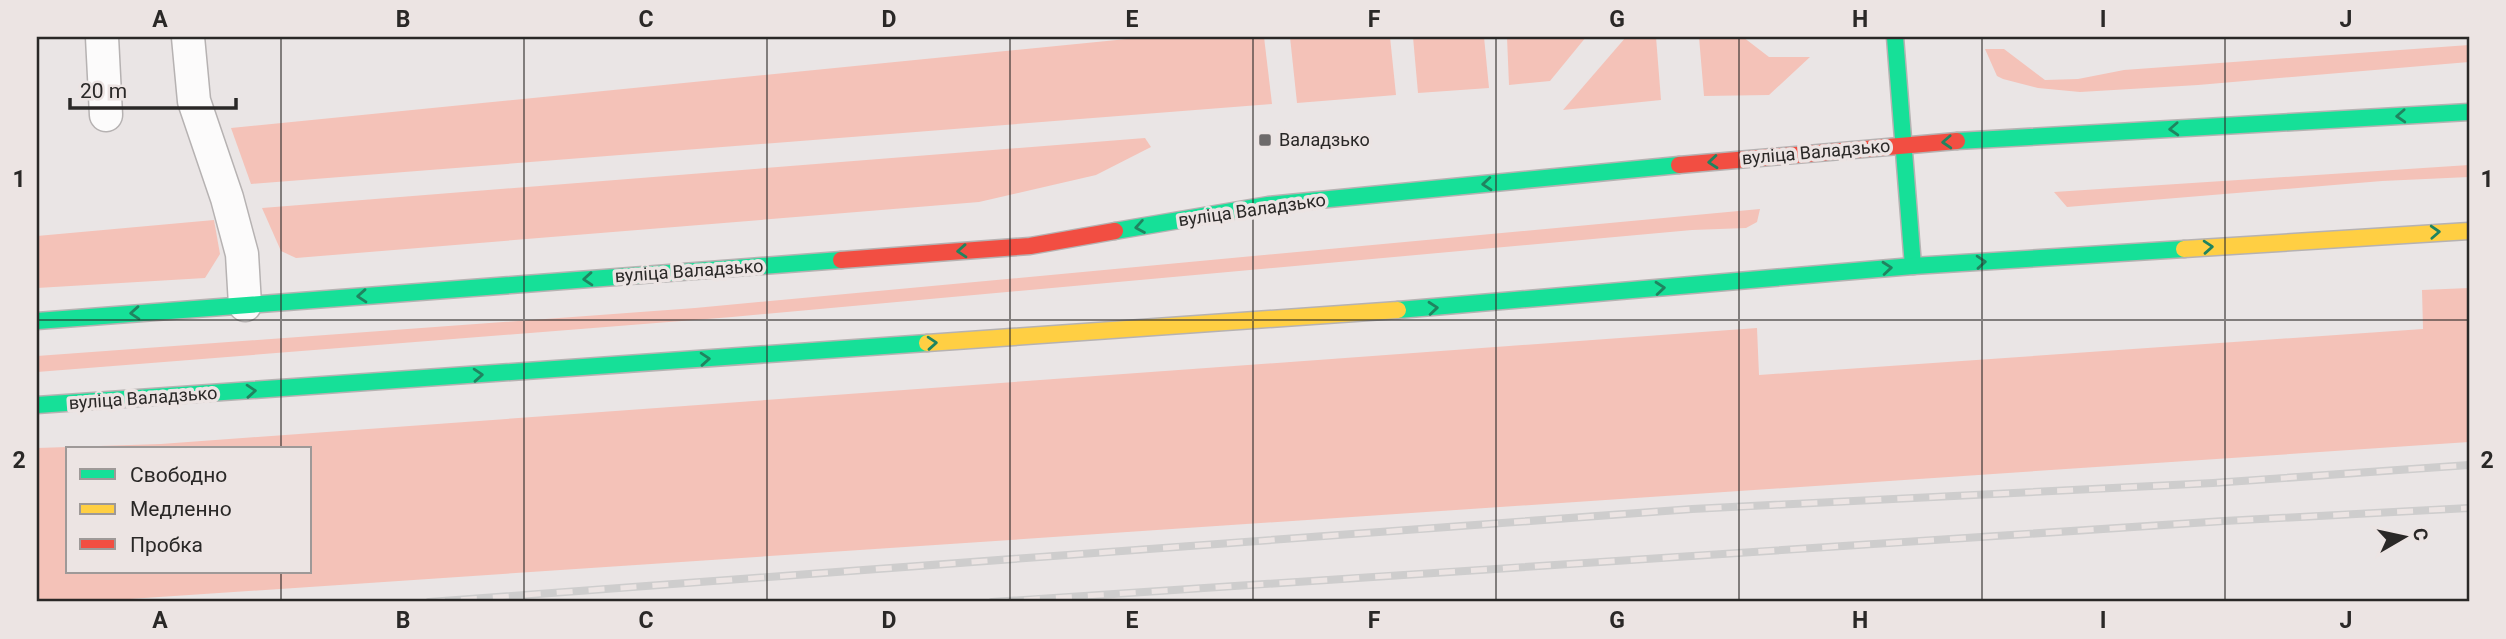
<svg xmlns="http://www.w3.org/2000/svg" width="2506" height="639" font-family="Roboto,sans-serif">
	<rect width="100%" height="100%" fill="#eae5e5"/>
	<g fill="#f4c2b8" fill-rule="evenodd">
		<path d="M1147 37H1264L1272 104 251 184 231 128Z"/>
		<path d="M1290 37H1390L1396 95 1297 103Z"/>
		<path d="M1413 37H1484L1489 88 1418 93Z"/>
		<path d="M1507 37H1586L1550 81 1509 85Z"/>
		<path d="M1626 37H1656L1661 100 1563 110Z"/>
		<path d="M1699 37H1743L1769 57H1810L1769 95 1704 96Z"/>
		<path d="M2469 45V62L2198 85 2080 92 2038 88 2003 79 1997 76 1985 49H2004L2045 80 2078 79 2124 70Z"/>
		<path d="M1145 138 1151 147 1096 175 979 202 296 258 281 251 262 208Z"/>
		<path d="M2469 165V177L2382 181 2067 207 2054 192Z"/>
		<path d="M1760 209 1757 222 1746 228 1692 230 732 317 37 372V356L695 308Z"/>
		<path d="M214 220 220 254 205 278 37 288V236Z"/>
		<path d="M2469 288V442L85 602H37V448L161 444 1757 328 1759 375 2423 329 2422 290ZM310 448V571H68V448Z"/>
	</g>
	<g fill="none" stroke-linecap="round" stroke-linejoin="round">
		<defs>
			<g id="lane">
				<path d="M102 37 106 115"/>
				<path d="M188 37 194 101 227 198 242 254 245 305"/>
			</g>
			<g id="fast">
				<path d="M1895 37 1913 266"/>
				<path d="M1957 141 2469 112"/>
				<path d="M1115 231 1268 205 1679 165"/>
				<path d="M1398 310 1913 266 2184 249"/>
				<path d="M37 321 841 260"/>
				<path d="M37 405 927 343"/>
			</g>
			<g id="slow">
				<path d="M2184 249 2469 231"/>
				<path d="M927 343 1398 310"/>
			</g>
			<g id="jam">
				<path d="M1679 165 1957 141"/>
				<path d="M841 260 1030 246 1115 231"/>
			</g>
		</defs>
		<use href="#lane" stroke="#b6b2b2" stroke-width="35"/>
		<use href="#fast" stroke="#b6b2b2" stroke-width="19"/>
		<use href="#slow" stroke="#b6b2b2" stroke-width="19"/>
		<use href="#jam" stroke="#b6b2b2" stroke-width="19"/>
		<use href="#lane" stroke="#fcfbfb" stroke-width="32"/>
		<use href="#fast" stroke="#16e098" stroke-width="16"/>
		<use href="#slow" stroke="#ffcf43" stroke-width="16"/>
		<use href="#jam" stroke="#f24e42" stroke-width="16"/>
		<defs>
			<g id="rail">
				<path d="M429 602 1692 509 2213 483 2469 465"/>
				<path d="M992 602 2224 521 2469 508"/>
			</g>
		</defs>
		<use href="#rail" stroke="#cecdcd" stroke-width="8"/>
		<use href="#rail" stroke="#ece4e3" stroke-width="5" stroke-dasharray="16" stroke-linecap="butt"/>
	</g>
	<defs><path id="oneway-chevron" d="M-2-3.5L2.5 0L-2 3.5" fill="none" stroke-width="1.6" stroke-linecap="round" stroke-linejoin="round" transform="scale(1.75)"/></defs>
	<g stroke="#208460">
		<use href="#oneway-chevron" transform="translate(2401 116) rotate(177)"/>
		<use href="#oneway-chevron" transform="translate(2174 129) rotate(177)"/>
		<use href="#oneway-chevron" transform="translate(1947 142) rotate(177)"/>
		<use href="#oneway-chevron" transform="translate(1713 162) rotate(175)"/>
		<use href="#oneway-chevron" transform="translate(1487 184) rotate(175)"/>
		<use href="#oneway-chevron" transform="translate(1140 227) rotate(170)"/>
		<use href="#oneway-chevron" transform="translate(2435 232) rotate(-3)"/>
		<use href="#oneway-chevron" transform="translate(2208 247) rotate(-4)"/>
		<use href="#oneway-chevron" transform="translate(962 251) rotate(176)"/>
		<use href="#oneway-chevron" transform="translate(1981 262) rotate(-4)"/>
		<use href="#oneway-chevron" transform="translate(1887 268) rotate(-5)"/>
		<use href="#oneway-chevron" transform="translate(588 279) rotate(176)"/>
		<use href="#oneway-chevron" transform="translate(1660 288) rotate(-5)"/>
		<use href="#oneway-chevron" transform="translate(362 296) rotate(176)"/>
		<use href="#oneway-chevron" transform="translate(1433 308) rotate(-5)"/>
		<use href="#oneway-chevron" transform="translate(135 313) rotate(176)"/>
		<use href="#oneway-chevron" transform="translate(932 343) rotate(-4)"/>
		<use href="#oneway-chevron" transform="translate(705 359) rotate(-4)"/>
		<use href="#oneway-chevron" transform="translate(478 375) rotate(-4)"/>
		<use href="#oneway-chevron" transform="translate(251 391) rotate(-4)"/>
	</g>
	<path fill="none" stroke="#2a2827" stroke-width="2" stroke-opacity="0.55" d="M281 37V448M524 37V602M767 37V602M1010 37V602M1253 37V602M1496 37V602M1739 37V602M1982 37V602M2225 37V602M37 320H2469M281 571V602"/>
	<rect fill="#6d6a6a" stroke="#ece4e3" stroke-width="2.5" x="1258" y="133" width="14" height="14" rx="3.5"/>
	<g text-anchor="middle" stroke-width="7" stroke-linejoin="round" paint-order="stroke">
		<g font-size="18" fill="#2a2827" stroke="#ece4e3" text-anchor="start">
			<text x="1279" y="146">Валадзько</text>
		</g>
		<g font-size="18" fill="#2a2827" stroke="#ece4e3">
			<text transform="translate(1816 152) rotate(-5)" y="6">вуліца Валадзько</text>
			<text transform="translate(1252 210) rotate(-8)" y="6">вуліца Валадзько</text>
			<text transform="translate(689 271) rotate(-4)" y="6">вуліца Валадзько</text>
			<text transform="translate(143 398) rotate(-4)" y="6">вуліца Валадзько</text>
		</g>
	</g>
	<rect width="2506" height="639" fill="none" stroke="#ece4e3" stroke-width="77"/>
	<rect x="66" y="447" width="245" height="126" fill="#ece4e3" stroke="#9e9998" stroke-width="2"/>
	<rect x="80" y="469" width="35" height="10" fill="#16e098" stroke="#9e9998" stroke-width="2"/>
	<text x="130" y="482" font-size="21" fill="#2a2827">Свободно</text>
	<rect x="80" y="504" width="35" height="10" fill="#ffcf43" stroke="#9e9998" stroke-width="2"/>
	<text x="130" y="516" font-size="21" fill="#2a2827">Медленно</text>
	<rect x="80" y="539" width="35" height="10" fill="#f24e42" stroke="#9e9998" stroke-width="2"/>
	<text x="130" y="552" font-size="21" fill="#2a2827">Пробка</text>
	<g transform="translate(2404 537) rotate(81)" stroke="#ece4e3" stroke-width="5" paint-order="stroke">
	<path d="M0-5L12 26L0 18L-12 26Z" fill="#2a2827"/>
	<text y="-10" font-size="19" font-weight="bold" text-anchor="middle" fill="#2a2827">С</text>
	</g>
	<path d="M70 98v10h166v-10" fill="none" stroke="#2a2827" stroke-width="3.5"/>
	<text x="80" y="98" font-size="21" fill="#2a2827" stroke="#ece4e3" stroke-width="5" paint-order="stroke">20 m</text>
	<rect x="38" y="38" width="2430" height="562" fill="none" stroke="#2a2827" stroke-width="2.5"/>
	<g font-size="23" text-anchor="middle" font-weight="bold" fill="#2a2827">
		<text x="160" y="27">A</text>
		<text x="403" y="27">B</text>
		<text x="646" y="27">C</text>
		<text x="889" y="27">D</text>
		<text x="1132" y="27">E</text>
		<text x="1374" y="27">F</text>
		<text x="1617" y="27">G</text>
		<text x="1860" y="27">H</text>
		<text x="2103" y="27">I</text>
		<text x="2346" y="27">J</text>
		<text x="19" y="187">1</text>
		<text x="2487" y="187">1</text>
		<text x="19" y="468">2</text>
		<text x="2487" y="468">2</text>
		<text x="160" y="628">A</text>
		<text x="403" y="628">B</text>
		<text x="646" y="628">C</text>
		<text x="889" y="628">D</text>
		<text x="1132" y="628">E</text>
		<text x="1374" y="628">F</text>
		<text x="1617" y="628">G</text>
		<text x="1860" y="628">H</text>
		<text x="2103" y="628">I</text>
		<text x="2346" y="628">J</text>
	</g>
</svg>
